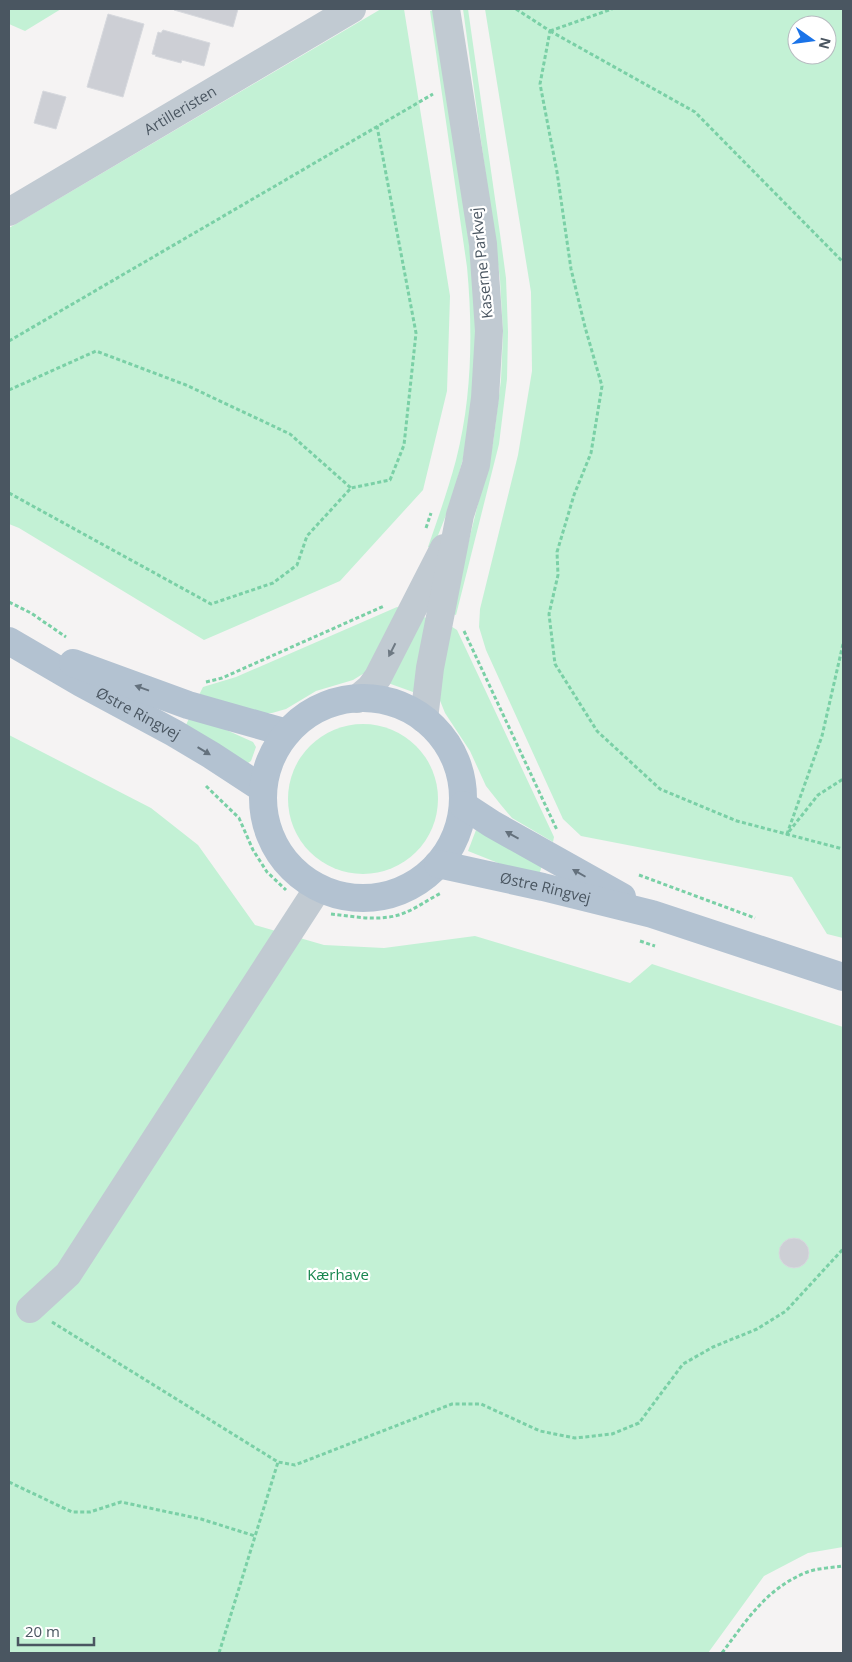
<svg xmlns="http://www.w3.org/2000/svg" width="852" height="1662" font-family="'Open Sans',sans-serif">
	<rect width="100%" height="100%" fill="#f5f3f3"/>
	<g fill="#c3f1d5" fill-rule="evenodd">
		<path d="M9 9H61L25 31 9 24Z"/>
		<path d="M381 9H404L450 296 447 391 423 490 340 581 204 640 19 528 9 524V228Z"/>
		<path d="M437 9 472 264 477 327 471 412 463 459 450 505 433 548 428 547C438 518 448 490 456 460 472 398 473 331 467 267L430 11Z"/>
		<path d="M463 9H468L501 241 506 278 508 332 507 379 499 444 456 615 451 613 493 443 501 380 503 333 500 279Z"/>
		<path d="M485 9H843V938L827 934 792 877 581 836 563 819 486 650 479 627 480 609 518 455 532 371 531 292ZM797 25H827V55H797Z"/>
		<path d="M397 607 404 608 371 669 353 680 316 691 286 709 272 713H250L198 697 203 687 236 677Z"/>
		<path d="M419 615 431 620 415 691 413 692 388 683Z"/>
		<path d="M449 625 457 630 554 837 553 842 512 818 501 805 486 786 470 751 445 713 439 698Z"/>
		<path d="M191 714 253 742 256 747 251 761 248 763 186 725Z"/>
		<circle cx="363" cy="799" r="75"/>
		<path d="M9 735 151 808 198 845 255 925 324 945 384 948 475 936 630 983 652 964 843 1027V1547L808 1553 764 1576 708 1653H9Z"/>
		<path d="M476 830 542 865 538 879 468 851Z"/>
	</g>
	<g fill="#cdcfd5" stroke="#d7d9de">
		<path d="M174 9H238L233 27 174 10Z"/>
		<path d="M108 14 144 24 123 97 87 87Z"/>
		<path d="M163 30 210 43 204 66 182 60 181 63 155 56 156 55 152 54 158 32 161 33Z"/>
		<path d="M43 91 66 97 56 129 34 123Z"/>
		<circle cx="794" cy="1253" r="15"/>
	</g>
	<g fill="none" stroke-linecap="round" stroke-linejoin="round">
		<g stroke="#7ad0a6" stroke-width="3" stroke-dasharray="4 2.5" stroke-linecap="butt">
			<path d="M516 9 550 31 540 84 557 172 571 269 585 327 602 386 591 453 574 495 557 552 558 575 549 614 555 664 597 731 660 789 737 821 843 849"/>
			<path d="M550 31 695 112 843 262"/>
			<path d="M550 31 612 9"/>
			<path d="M9 341 433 94"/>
			<path d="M9 390 96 351 186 385 290 434 351 488"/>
			<path d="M9 493 211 604 273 583 297 565 307 536 351 488 390 480 404 445 416 333 377 126"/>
			<path d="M426 528 431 513"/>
			<path d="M9 602 31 613 66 637"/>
			<path d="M464 631 557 830"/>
			<path d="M843 644 822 736 787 834 818 795 843 779"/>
			<path d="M206 682 222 678 384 606"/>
			<path d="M206 786 239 818 253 850 267 872 286 890"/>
			<path d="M639 875 755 918"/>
			<path d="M331 914C350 916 370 920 389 917 408 915 425 901 441 893"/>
			<path d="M640 941 655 946"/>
			<path d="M52 1322 278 1462 295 1465 452 1404H481L540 1431 575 1438 612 1434 639 1423 683 1364 713 1347 757 1329 786 1311 843 1249"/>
			<path d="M9 1482 72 1512H90L121 1502 201 1519 255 1536"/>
			<path d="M219 1653 278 1462"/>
			<path d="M722 1653C746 1621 766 1589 805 1573 816 1568 831 1568 843 1566"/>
		</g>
		<g stroke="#c1cad2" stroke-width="28">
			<path id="s1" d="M9 212 352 9"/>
			<path d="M357 699 370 688 378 677 444 548"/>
			<path d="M424 719 430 668 460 515 476 465 485 398 489 331 483 244 446 9"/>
			<path d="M30 1309 68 1274 318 888"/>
		</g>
		<g stroke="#b3c2d1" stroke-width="28">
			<path id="s2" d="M9 641 81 683 174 733 211 755 263 789"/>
			<path d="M73 663 188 705 287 733"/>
			<circle cx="363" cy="798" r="100"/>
			<path d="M463 805 492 824 622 897"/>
			<path id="s3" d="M438 864 543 887 652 914 843 977"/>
		</g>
	</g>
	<defs><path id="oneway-solid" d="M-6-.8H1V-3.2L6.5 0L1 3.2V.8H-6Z" transform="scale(1.25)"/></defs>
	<use fill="#6e7983" href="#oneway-solid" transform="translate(392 650) rotate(117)"/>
	<g fill="#64717d">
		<use href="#oneway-solid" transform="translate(142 688) rotate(-160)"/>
		<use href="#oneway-solid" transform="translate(204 751) rotate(31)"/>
		<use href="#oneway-solid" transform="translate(512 835) rotate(-151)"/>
		<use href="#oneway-solid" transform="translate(579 873) rotate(-150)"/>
	</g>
	<g text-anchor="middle" stroke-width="4.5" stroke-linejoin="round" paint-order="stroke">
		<g font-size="15" fill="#4a5661" stroke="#fff">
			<text dy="5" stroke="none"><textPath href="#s1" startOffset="199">Artilleristen</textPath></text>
			<text transform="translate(482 263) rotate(-96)" y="5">Kaserne Parkvej</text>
			<text dy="5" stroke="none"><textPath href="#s2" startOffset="148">Østre Ringvej</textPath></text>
			<text dy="5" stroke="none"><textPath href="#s3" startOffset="110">Østre Ringvej</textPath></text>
		</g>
		<g font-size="15" fill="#17864f" stroke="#fff">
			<text x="338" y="1280">Kærhave</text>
		</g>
	</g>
	<rect width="852" height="1662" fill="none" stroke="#4a5661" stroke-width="20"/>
	<g transform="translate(812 40) rotate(104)"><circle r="24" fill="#ffffff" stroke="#b7bbc0"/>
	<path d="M0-4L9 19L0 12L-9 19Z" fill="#1a73e8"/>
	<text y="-8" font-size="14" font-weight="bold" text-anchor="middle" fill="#4a5661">N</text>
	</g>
	<path d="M18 1637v8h76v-8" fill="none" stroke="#4a5661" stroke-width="2.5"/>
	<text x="25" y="1637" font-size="15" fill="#4a5661" stroke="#ffffff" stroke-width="4" paint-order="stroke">20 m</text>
</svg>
